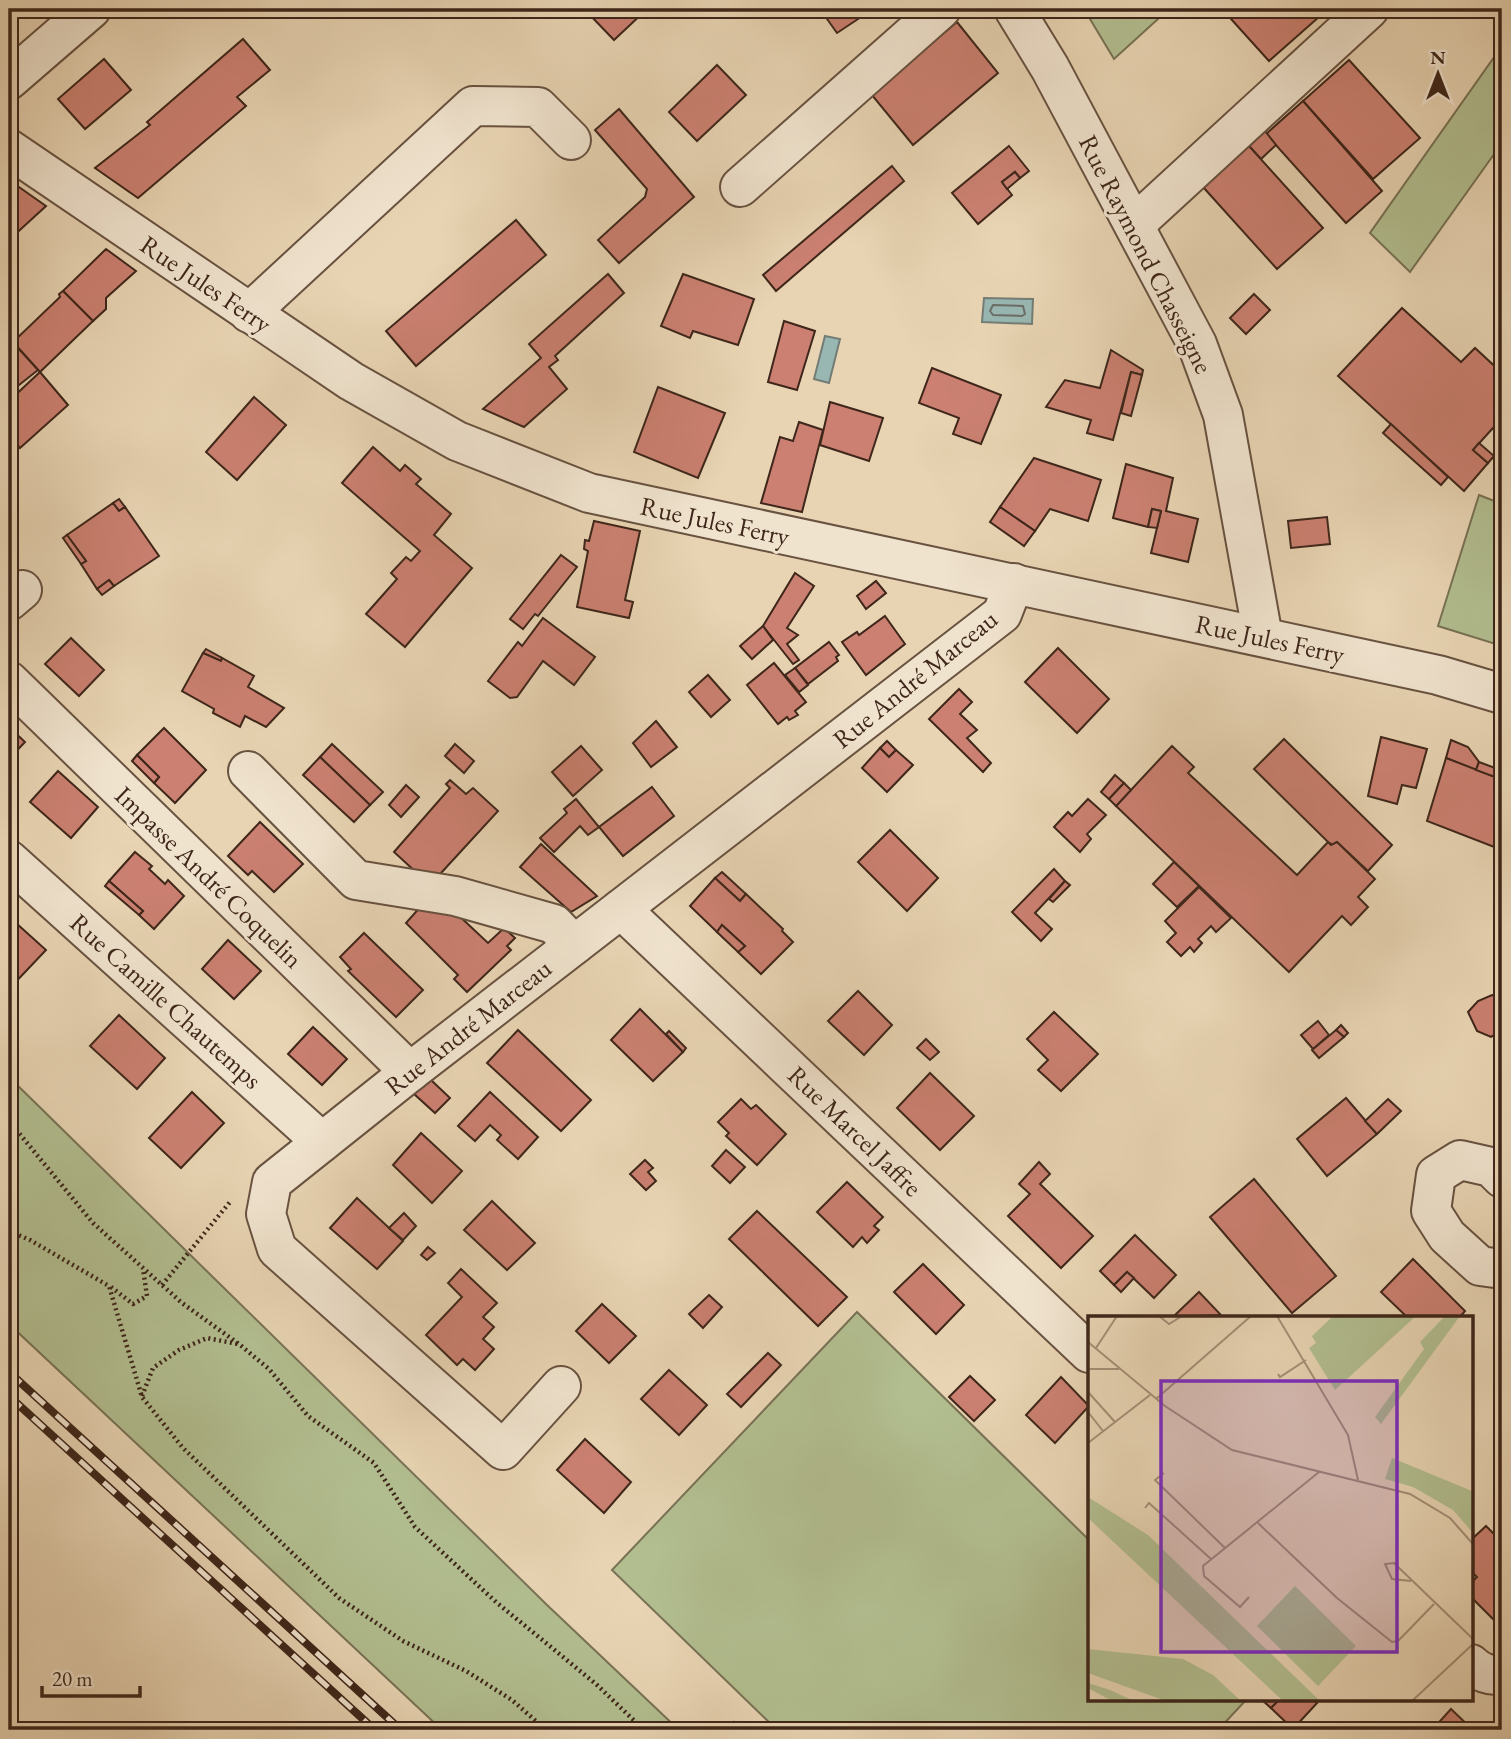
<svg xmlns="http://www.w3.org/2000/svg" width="1511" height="1739" font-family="'EB Garamond',serif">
	<rect width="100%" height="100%" fill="#e8d4b3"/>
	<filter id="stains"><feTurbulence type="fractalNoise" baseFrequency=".00286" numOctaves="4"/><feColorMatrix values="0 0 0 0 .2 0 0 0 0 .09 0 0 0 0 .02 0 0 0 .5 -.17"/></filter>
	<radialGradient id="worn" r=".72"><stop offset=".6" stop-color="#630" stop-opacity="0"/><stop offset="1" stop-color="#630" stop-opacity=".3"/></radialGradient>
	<g fill="#b2be90" stroke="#787255" stroke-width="2">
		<path d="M1084 9H1169L1114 59Z"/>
		<path d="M1502 46V143L1410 272 1370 233Z"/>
		<path d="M1479 495 1502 504V646L1438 626Z"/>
		<path d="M9 1077 546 1604 679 1730H442L9 1324Z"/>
		<path d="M857 1312 1089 1540V1699H1247L1218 1730H777L612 1570Z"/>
	</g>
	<g fill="#98b7b2" stroke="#747d75" stroke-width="2">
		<path d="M984 298 1033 299 1032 324 982 322Z"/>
		<path d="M825 336 840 339 829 383 814 379Z"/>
	</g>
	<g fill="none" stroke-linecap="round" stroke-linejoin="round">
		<path stroke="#6b6e66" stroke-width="2" d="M993 305 1023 306 1025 314 1022 316 993 315 990 311Z"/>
	</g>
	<g fill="#cb8071" stroke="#3e261a" stroke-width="2">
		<path d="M590 9H647L614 40 587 12Z"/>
		<path d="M820 9H873L837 33Z"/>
		<path d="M1222 9H1328L1269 61Z"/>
		<path d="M957 22 998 73 913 145 871 94Z"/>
		<path d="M243 39 270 70 237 97 246 106 138 198 95 168 150 125 147 122Z"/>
		<path d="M104 59 131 90 85 129 58 99Z"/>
		<path d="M1349 60 1420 138 1373 179 1303 101Z"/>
		<path d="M717 65 746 95 697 141 669 112Z"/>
		<path d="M1303 101 1382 191 1346 223 1266 134Z"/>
		<path d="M619 109 694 197 619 263 598 240 645 197 647 189 595 130Z"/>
		<path d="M1265 131 1276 145 1261 159 1249 146Z"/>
		<path d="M1009 146 1029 171 1020 178 1015 172 1002 182 1012 195 978 224 952 193Z"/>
		<path d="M1249 146 1323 228 1277 269 1203 187Z"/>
		<path d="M892 166 904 181 776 291 763 275Z"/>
		<path d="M1015 172 1020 178 1007 189 1002 182Z"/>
		<path d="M9 180 46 206 9 240Z"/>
		<path d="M516 220 546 255 416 366 386 331Z"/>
		<path d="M106 249 136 271 106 298V309L93 321 63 291Z"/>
		<path d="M608 274 624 293 555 356 558 360 549 367 567 389 524 427 483 409 541 358 529 344Z"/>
		<path d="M683 274 754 299 738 345 693 331 690 338 661 326Z"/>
		<path d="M63 291 93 321 40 372 13 342 60 297 59 294Z"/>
		<path d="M1254 294 1270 310 1246 334 1230 318Z"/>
		<path d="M1402 308 1461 362 1475 348 1502 373V418L1473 450 1488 463 1464 491 1338 376Z"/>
		<path d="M784 321 815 331 797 390 768 382Z"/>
		<path d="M18 348 38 370 9 393V355Z"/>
		<path d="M1111 350 1143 370 1142 375 1131 372 1113 440 1087 433 1091 420 1046 407 1065 380 1100 388Z"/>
		<path d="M932 368 1001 395 981 444 953 434 959 418 919 403Z"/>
		<path d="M40 372 68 405 20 448 9 435V401Z"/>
		<path d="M1131 372 1142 375 1131 416 1121 413Z"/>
		<path d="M658 387 725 413 698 478 634 452Z"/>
		<path d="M254 397 286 425 237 480 206 452Z"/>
		<path d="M830 402 883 418 869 461 820 445Z"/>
		<path d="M799 422 823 430 802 512 761 503 780 437 793 441Z"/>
		<path d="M1391 424 1448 477 1441 485 1383 433Z"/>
		<path d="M1479 443 1494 456 1488 463 1473 450Z"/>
		<path d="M373 447 400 471 405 465 421 479 416 484 451 514 434 535 472 568 405 647 366 614 397 579 391 573 406 557 411 561 420 551 342 483Z"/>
		<path d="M1034 458 1101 480 1088 521 1050 509 1035 531 1000 507Z"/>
		<path d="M1126 464 1173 478 1166 511 1198 519 1188 562 1151 553 1161 511 1152 509 1148 527 1113 518Z"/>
		<path d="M119 499 125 507 119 511 113 503Z"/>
		<path d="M113 503 119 511 125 507 159 556 114 586 109 580 97 589 81 564 86 561 67 535Z"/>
		<path d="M1000 507 1035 531 1024 546 990 522Z"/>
		<path d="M1152 509 1161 511 1157 528 1148 527Z"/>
		<path d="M1327 517 1330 544 1291 548 1288 521Z"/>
		<path d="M594 521 640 531 625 600 633 602 629 618 577 607 588 551 584 549 585 540 589 541Z"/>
		<path d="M67 535 86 561 81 564 63 538Z"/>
		<path d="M561 555 577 567 538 616 535 614 523 629 510 619Z"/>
		<path d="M795 573 814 586 787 628 798 635 787 644 799 660 793 664 763 626Z"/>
		<path d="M109 580 114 586 102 595 97 589Z"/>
		<path d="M876 581 886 593 866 609 857 596Z"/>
		<path d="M885 616 905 644 866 675 842 642 857 632 859 635Z"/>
		<path d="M543 618 595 657 574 685 543 661 517 697 510 698 488 681 518 642 522 646Z"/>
		<path d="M763 626 773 640 752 659 740 646Z"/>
		<path d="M71 638 104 670 79 696 45 664Z"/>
		<path d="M829 642 839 655 836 657 838 661 808 684 795 668Z"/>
		<path d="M1058 648 1109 699 1077 733 1025 682Z"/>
		<path d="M206 649 222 658 221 661 203 653Z"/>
		<path d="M203 653 221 661 222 658 254 676 248 687 284 708 266 727 245 716 240 727 213 713 214 709 182 691Z"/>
		<path d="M774 663 806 702 795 711 798 715 789 720 787 717 778 724 747 685Z"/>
		<path d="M795 668 808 685 799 692 785 675Z"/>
		<path d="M708 675 730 700 711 717 689 692Z"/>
		<path d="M959 689 972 702 960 714 977 730 967 738 991 763 983 772 929 719Z"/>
		<path d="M656 721 677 747 651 767 633 743Z"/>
		<path d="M9 727 25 742 9 759Z"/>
		<path d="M164 728 206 770 175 803 154 783 159 777 137 755Z"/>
		<path d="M1381 737 1427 749 1416 788 1402 785 1397 804 1368 796Z"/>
		<path d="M1284 739 1392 845 1368 871 1337 842 1333 845 1328 842 1254 769Z"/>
		<path d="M1451 740 1468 747 1479 762 1476 770 1446 758Z"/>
		<path d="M887 741 896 750 889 757 880 748Z"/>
		<path d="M332 744 383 792 370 805 320 757Z"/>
		<path d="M455 744 474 761 464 773 445 756Z"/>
		<path d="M581 746 602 770 573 796 552 772Z"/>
		<path d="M1172 746 1194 767 1188 773 1297 875 1328 842 1331 845 1337 842 1375 879 1358 897 1368 907 1351 925 1342 916 1289 972 1116 806Z"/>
		<path d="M880 748 889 757 896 750 913 765 887 792 862 768Z"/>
		<path d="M137 755 159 777 154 783 132 761Z"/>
		<path d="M320 757 370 805 354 822 303 775Z"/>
		<path d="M1446 758 1495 777 1502 758V850L1427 821Z"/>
		<path d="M1479 762 1498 769 1495 777 1476 770Z"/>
		<path d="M58 771 98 807 71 838 30 802Z"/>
		<path d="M1115 775 1124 783 1109 799 1101 792Z"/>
		<path d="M450 780 466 794 473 788 498 811 430 885 394 852 450 788 446 784Z"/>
		<path d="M1124 783 1131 790 1116 806 1109 799Z"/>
		<path d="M406 785 419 797 401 817 389 805Z"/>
		<path d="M652 787 674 816 623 856 599 827Z"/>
		<path d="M576 799 599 827 588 835 580 826 554 852 540 838 567 813 564 809Z"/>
		<path d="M1088 799 1106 815 1087 834 1091 839 1080 852 1054 827 1068 812 1072 816Z"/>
		<path d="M260 822 303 864 274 892 252 871 248 875 228 856Z"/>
		<path d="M890 830 938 878 907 911 858 862Z"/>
		<path d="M541 844 597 896 571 912 520 867Z"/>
		<path d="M135 852 152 866 149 869 165 884 168 880 184 896 154 929 139 915 143 911 109 881Z"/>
		<path d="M1174 862 1199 886 1177 907 1153 884Z"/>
		<path d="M1054 869 1065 881 1035 913 1052 929 1041 941 1012 912Z"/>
		<path d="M722 872 746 894 740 901 715 878Z"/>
		<path d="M715 878 740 901 746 894 783 929 782 931 793 942 761 974 738 952 745 946 722 925 717 932 690 906Z"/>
		<path d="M109 881 143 911 139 915 105 886Z"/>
		<path d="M1065 881 1070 885 1053 902 1049 899Z"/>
		<path d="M1199 887 1231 918 1216 932 1211 926 1198 939 1202 943 1194 952 1190 947 1181 956 1167 942 1176 933 1165 921Z"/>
		<path d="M422 905 456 913 488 943 504 928 515 938 507 946 511 950 467 992 454 979 458 975 406 923Z"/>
		<path d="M16 923 46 950 9 989V931Z"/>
		<path d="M722 925 745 946 738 952 717 932Z"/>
		<path d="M364 933 423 990 396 1017 348 971 351 969 340 957Z"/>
		<path d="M228 940 261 971 234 999 202 969Z"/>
		<path d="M858 991 892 1025 864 1055 828 1021Z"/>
		<path d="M1492 995 1502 998V1031L1491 1037 1477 1031 1468 1012 1478 1001Z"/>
		<path d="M640 1009 683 1052 653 1081 611 1040Z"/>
		<path d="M1054 1012 1098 1054 1061 1091 1038 1070 1048 1060 1027 1039Z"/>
		<path d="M119 1015 165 1058 137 1089 90 1046Z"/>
		<path d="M1318 1021 1329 1035 1313 1049 1301 1035Z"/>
		<path d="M1341 1025 1348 1033 1344 1037 1336 1030Z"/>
		<path d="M313 1027 347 1059 322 1085 288 1054Z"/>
		<path d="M518 1030 591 1100 561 1131 487 1063Z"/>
		<path d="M1336 1030 1344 1037 1319 1058 1312 1050Z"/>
		<path d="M669 1031 686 1048 683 1052 666 1034Z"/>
		<path d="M926 1039 939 1052 930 1060 917 1048Z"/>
		<path d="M930 1073 974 1116 940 1150 897 1108Z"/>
		<path d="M431 1080 450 1098 435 1113 413 1093Z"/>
		<path d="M192 1092 224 1123 181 1168 149 1138Z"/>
		<path d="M490 1092 538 1137 518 1159 497 1140 501 1135 490 1125 475 1141 458 1126Z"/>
		<path d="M1346 1098 1377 1134 1327 1176 1297 1139Z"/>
		<path d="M741 1099 751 1109 756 1105 786 1134 757 1165 726 1136 729 1133 718 1122Z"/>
		<path d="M1388 1099 1401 1111 1377 1134 1365 1121Z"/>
		<path d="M421 1133 462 1171 432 1203 393 1165Z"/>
		<path d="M726 1150 745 1167 730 1183 712 1166Z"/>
		<path d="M645 1160 653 1168 648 1172 656 1181 646 1190 630 1174Z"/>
		<path d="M1039 1162 1050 1174 1040 1184 1093 1236 1061 1268 1008 1216 1030 1194 1019 1184Z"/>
		<path d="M1254 1179 1336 1276 1292 1313 1210 1217Z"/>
		<path d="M847 1182 883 1217 874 1226 879 1230 867 1243 862 1237 853 1247 817 1212Z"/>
		<path d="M357 1198 403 1241 377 1269 330 1228Z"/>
		<path d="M492 1201 535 1243 507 1270 464 1230Z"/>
		<path d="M757 1211 847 1297 818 1326 729 1239Z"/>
		<path d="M404 1213 416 1226 403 1240 389 1228Z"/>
		<path d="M1135 1235 1176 1275 1154 1298 1127 1272 1114 1285 1100 1271Z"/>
		<path d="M428 1247 435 1253 427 1260 421 1255Z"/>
		<path d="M1413 1259 1465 1311 1460 1317H1407L1381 1292Z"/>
		<path d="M923 1264 964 1305 936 1334 894 1292Z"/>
		<path d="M461 1269 497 1303 483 1317 494 1327 483 1339 494 1349 475 1370 463 1359 457 1365 426 1335 462 1297 448 1283Z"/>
		<path d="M1127 1272 1134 1278 1121 1292 1114 1285Z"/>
		<path d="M1199 1292 1221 1315 1173 1317Z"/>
		<path d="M709 1295 722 1307 703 1328 689 1314Z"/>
		<path d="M602 1304 636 1336 609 1363 576 1331Z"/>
		<path d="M768 1353 781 1365 741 1407 727 1394Z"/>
		<path d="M669 1370 707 1405 679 1435 641 1399Z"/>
		<path d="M970 1376 995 1400 974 1421 949 1397Z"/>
		<path d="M1061 1377 1089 1406 1055 1443 1026 1415Z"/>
		<path d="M585 1439 631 1482 604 1513 557 1470Z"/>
		<path d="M1486 1526 1502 1542V1550L1495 1557 1502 1565 1501 1627 1471 1597V1583L1477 1577 1471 1571V1540Z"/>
		<path d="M1261 1699H1280L1271 1708Z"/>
		<path d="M1280 1699H1312L1317 1703 1293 1729 1271 1708Z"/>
		<path d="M1451 1709 1473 1730H1432Z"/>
		<path d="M734 1722 742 1730H726Z"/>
	</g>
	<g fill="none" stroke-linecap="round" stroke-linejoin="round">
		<defs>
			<g id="minor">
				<path d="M1014 9 1050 68 1197 344 1223 415 1263 637"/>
				<path d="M9 80 91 9"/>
				<path d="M9 149 351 381 457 441 589 493 1438 675 1502 694"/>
				<path d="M740 187 941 9"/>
				<path d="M1134 225 1369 9"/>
				<path d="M249 313 473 106 538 107 571 140"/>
				<path d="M9 601 22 590"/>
				<path d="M9 681 410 1072"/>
				<path d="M248 771 356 880 455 896 554 924 574 945"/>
				<path d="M9 860 322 1142"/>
				<path d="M621 909 1089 1353"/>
				<path d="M1502 1178 1491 1167 1460 1160 1436 1175 1431 1211 1447 1236 1480 1266 1502 1269"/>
				<path d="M561 1386 503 1450 277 1249 266 1214 272 1182 410 1072 1002 614 1014 583"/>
				<path d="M1471 1664C1479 1672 1491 1677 1502 1674"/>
			</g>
		</defs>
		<use href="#minor" stroke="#685240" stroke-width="42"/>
		<g stroke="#3e261a" stroke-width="4.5" stroke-dasharray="2 3.5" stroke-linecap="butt">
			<path d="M9 1121 93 1223 182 1303 239 1344 269 1369 308 1416 374 1463 415 1527 496 1602 596 1684 644 1730"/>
			<path d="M9 1231 30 1240 109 1286 142 1397 183 1448 339 1598 403 1641 466 1671 512 1700 546 1730"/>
			<path d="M162 1285 230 1202"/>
			<path d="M111 1287 133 1304 147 1296 143 1269"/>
			<path d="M142 1396 153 1368 179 1350 207 1338 238 1344"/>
		</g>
		<use href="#minor" stroke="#f0e3ce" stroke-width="38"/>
		<defs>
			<g id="rail">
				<path d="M9 1372 401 1730"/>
				<path d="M9 1396 375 1730"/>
			</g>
		</defs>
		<use href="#rail" stroke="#3e261a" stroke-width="8"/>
		<use href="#rail" stroke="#f0e3ce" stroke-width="5" stroke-dasharray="16" stroke-linecap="butt"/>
	</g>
	<g text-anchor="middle" stroke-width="6" stroke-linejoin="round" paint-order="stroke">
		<g font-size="26" fill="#3e261a" stroke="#f0e3ce">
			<text transform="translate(1146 254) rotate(63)" y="9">Rue Raymond Chasseigne</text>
			<text transform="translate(206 284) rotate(34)" y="9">Rue Jules Ferry</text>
			<text transform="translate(715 521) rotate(12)" y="9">Rue Jules Ferry</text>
			<text transform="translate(1270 639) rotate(12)" y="9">Rue Jules Ferry</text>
			<text transform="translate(915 679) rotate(-39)" y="9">Rue André Marceau</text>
			<text transform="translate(209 877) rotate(44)" y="9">Impasse André Coquelin</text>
			<text transform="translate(166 1001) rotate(42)" y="9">Rue Camille Chautemps</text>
			<text transform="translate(468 1027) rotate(-38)" y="9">Rue André Marceau</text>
			<text transform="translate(855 1131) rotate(44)" y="9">Rue Marcel Jaffre</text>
		</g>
	</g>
	<g transform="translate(1088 1316)">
		<rect width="385" height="385" fill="#e8d4b3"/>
		<path d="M245 0H328L247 74 221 32 228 27 224 20ZM357 0H372L293 108 287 101 336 33 332 26ZM304 142 384 175 385 217 365 194 325 171 297 163ZM0 181 60 219 232 385H195L0 202ZM207 270 268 330 230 370 169 310ZM0 333 95 343 125 359 153 385H78L0 357ZM0 367 22 374 46 385H24L0 372Z" fill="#b2be90"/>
		<path fill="none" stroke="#a48e76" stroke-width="2" d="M71 0 81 8 94 0M189 0 260 119 270 164M0 26 77 90 144 134 322 178 362 202 385 228M8 32 29 0M0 53H31M190 58 192 61 218 44M0 76 27 106M68 83 163 0M0 96 15 115M0 127 62 79M76 157 67 164 137 232M57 192 61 187 123 243M170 207 249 282 304 326 310 325 346 288M323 265 304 263 297 248 306 247 385 323M161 281 152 291 116 260 115 250 231 156M324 385 385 328"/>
		<path fill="#7b2cbf" fill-opacity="0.15" stroke="#7b2cbf" stroke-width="3.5" d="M73 65H309V336H73Z"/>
		<rect width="385" height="385" fill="none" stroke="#3e261a" stroke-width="3.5"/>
	</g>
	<rect width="1511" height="1739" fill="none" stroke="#e8d4b3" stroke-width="35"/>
	<rect x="10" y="10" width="1490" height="1718" fill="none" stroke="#3e261a" stroke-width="3.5"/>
	<rect x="18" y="18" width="1476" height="1704" fill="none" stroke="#3e261a" stroke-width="2"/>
	<g transform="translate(1438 74)" stroke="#f0e3ce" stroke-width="5" paint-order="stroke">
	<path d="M0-5L12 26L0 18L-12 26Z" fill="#3e261a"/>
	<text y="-10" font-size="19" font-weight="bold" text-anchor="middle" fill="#3e261a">N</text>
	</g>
	<path d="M42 1686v10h98v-10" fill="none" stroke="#3e261a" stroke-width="3.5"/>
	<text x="52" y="1686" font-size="21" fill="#3e261a" stroke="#f0e3ce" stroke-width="5" paint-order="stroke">20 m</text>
	<rect width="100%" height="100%" filter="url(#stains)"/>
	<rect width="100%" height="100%" fill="url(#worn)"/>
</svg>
